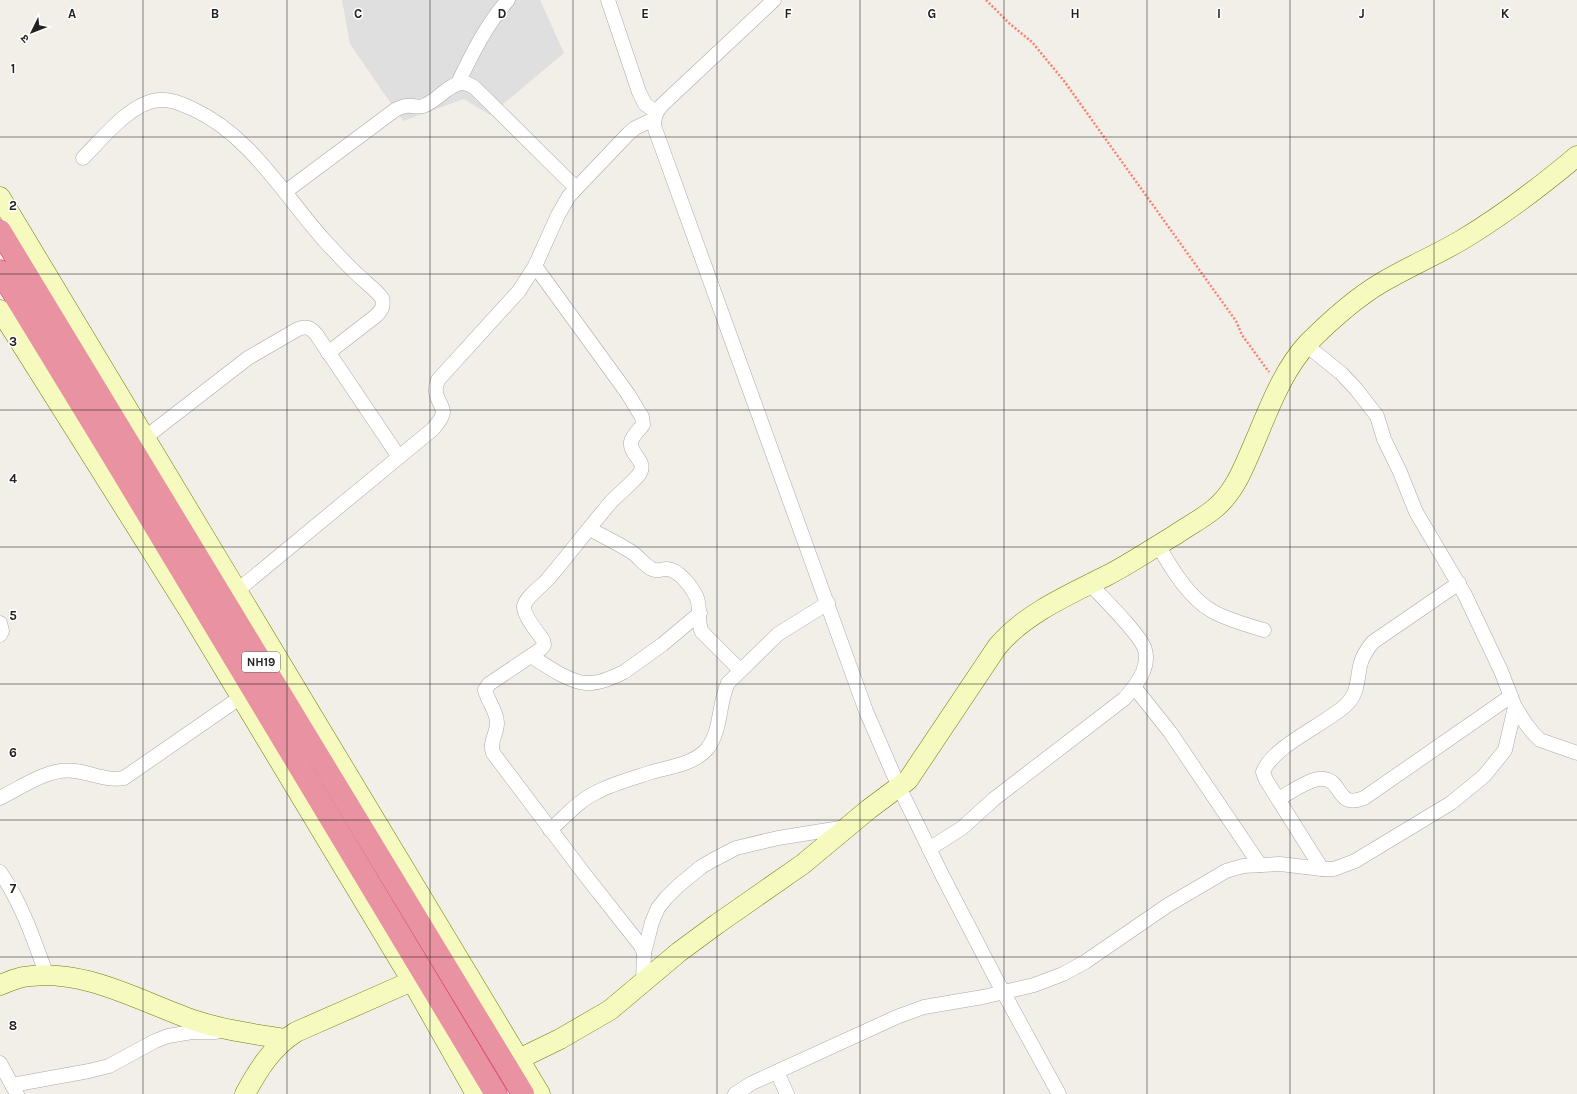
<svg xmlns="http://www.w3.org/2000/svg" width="1577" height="1094" font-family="Karla,'Noto Sans Devanagari',sans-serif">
	<rect width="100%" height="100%" fill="#f2efe9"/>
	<path fill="#e0dfdf" d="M342 0H540L564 53 490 115 464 99 403 121 350 44Z"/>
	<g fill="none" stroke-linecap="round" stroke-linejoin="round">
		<defs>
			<g id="street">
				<path d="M608 0 639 92 645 104 656 112"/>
				<path d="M774 0 662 105C656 112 654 117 654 126L866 711 899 787 942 875 995 977 1059 1094"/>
				<path d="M458 83C472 54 486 25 508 0"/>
				<path d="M83 158C102 139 131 102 159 100 171 99 182 104 193 109 250 135 284 195 324 240 335 252 346 264 358 275 366 283 375 289 382 298 384 306 382 309 377 315L328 353"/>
				<path d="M285 192 395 110C399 108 403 106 407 106 412 105 418 108 423 106 441 100 455 72 475 88L576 188"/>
				<path d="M535 266 628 394 642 417 643 425C639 430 632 436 631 442 629 454 647 461 640 473 634 482 618 494 610 503 589 528 569 554 548 579 542 586 526 597 524 606 523 615 538 633 543 640L544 645 541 649 489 684 485 690C488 702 497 711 497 723 497 734 489 742 493 753L585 875 641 946 644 953 643 982"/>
				<path d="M1306 345 1341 373 1356 389 1377 416 1384 439 1400 472 1416 512 1465 595 1501 671 1515 707 1526 724 1533 733 1540 740 1577 753"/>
				<path d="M146 437 248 358 298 329C306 326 310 327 316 334L399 457"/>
				<path d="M590 529C604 537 620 544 633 553 640 558 645 566 652 569 658 572 661 569 667 569 679 570 691 586 696 596 702 608 696 620 702 632L740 670"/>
				<path d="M1158 545C1171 568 1189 598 1212 611 1228 620 1247 625 1264 630"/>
				<path d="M238 590 433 429C436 425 440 421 442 416 447 405 430 399 438 380L519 291 535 266 558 215 569 196 629 133 635 128 654 119"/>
				<path d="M0 623 2 631 0 635"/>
				<path d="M531 656C545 665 569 682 586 683 598 684 614 677 624 672L663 644 700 613"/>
				<path d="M1135 688 1170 732 1260 865"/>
				<path d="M0 798C22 787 49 767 75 771 92 773 106 781 124 778L241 697"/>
				<path d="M1278 799C1290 793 1311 777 1324 779 1343 781 1336 809 1364 798L1511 696"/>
				<path d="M550 830C565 817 579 800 597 792 614 783 634 778 652 772 670 767 694 764 707 749 722 730 718 704 728 683L778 634 828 603"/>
				<path d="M929 849 962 828 994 799 1124 699C1136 686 1150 668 1145 650 1142 636 1101 596 1090 584"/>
				<path d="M1322 869 1266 780 1263 772C1273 746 1324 725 1346 705 1358 694 1357 680 1360 666 1362 656 1367 649 1373 642L1459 583"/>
				<path d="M0 872C22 904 34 940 47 976"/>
				<path d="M644 953 652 922 658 908 666 898 678 886 701 867 713 860 736 848 778 838 847 827"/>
				<path d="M0 1063 17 1094"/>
				<path d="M777 1072 787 1094"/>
				<path d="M12 1085 89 1071 109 1066 155 1041 168 1036 192 1032H216"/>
				<path d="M735 1094 752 1083 899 1016 924 1007 983 997 1034 985 1063 974 1085 962 1168 905 1226 871 1243 866 1280 864 1322 869H1334L1355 861 1451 803 1484 776 1505 750 1515 707"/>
			</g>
			<g id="secondary">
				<path d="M0 197 540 1094"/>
				<path d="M0 310 188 609 412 981 476 1094"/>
				<path d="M0 985C7 982 15 979 23 977 83 967 139 1001 193 1020 223 1030 254 1034 285 1039"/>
				<path d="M519 1059 560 1039 610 1010 679 952 717 924 803 864 869 809 908 780 997 647C1024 614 1070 594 1108 575 1131 563 1153 548 1175 535 1188 526 1202 519 1214 509 1234 493 1243 469 1253 446 1268 411 1282 371 1308 343 1330 321 1354 299 1381 283 1406 268 1434 256 1460 241 1502 216 1540 187 1577 156"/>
				<path d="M245 1094C258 1070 272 1047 296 1032L412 981"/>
			</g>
			<g id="highway">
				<path d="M0 231 523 1094"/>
				<path d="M0 271 114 458 496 1094"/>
			</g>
		</defs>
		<use href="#street" stroke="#a9a9a9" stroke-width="15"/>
		<use href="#secondary" stroke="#707d05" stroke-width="21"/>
		<use href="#highway" stroke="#dc2a67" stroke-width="23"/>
		<path stroke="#fa8072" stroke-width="2.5" stroke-dasharray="2 2" stroke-linecap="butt" d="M986 0 1010 24 1032 42 1064 81 1236 321 1242 335 1269 372"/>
		<use href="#street" stroke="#fff" stroke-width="14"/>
		<use href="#secondary" stroke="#f7fabf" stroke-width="20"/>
		<use href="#highway" stroke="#e892a2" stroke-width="22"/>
	</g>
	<path fill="none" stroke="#222" stroke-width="1" stroke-opacity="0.55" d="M143 0V1094M287 0V1094M430 0V1094M573 0V1094M717 0V1094M860 0V1094M1004 0V1094M1147 0V1094M1290 0V1094M1434 0V1094M0 137H1577M0 274H1577M0 410H1577M0 547H1577M0 684H1577M0 820H1577M0 957H1577"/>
	<g text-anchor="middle" stroke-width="3" stroke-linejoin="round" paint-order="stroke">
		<rect fill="#fff" stroke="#646464" stroke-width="1" x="242" y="652" width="38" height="20" rx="3"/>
		<g font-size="12" font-weight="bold" fill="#222">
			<text x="261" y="666">NH19</text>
		</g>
	</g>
	<g font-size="13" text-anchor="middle" font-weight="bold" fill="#222" stroke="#fff" stroke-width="3" stroke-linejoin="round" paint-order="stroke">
		<text x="72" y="18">A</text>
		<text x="215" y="18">B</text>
		<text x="358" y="18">C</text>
		<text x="502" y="18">D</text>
		<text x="645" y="18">E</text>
		<text x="788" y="18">F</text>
		<text x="932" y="18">G</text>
		<text x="1075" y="18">H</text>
		<text x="1219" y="18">I</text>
		<text x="1362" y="18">J</text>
		<text x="1505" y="18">K</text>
		<text x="13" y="73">1</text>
		<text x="13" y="210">2</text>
		<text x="13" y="346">3</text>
		<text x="13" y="483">4</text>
		<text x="13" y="620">5</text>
		<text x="13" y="757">6</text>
		<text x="13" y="893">7</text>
		<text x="13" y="1030">8</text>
	</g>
	<g transform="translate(32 32) rotate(227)" stroke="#ffffff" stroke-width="3" paint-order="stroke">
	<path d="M0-3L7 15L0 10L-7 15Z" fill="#222222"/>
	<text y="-6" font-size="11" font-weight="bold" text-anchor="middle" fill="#222222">उ</text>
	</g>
</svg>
